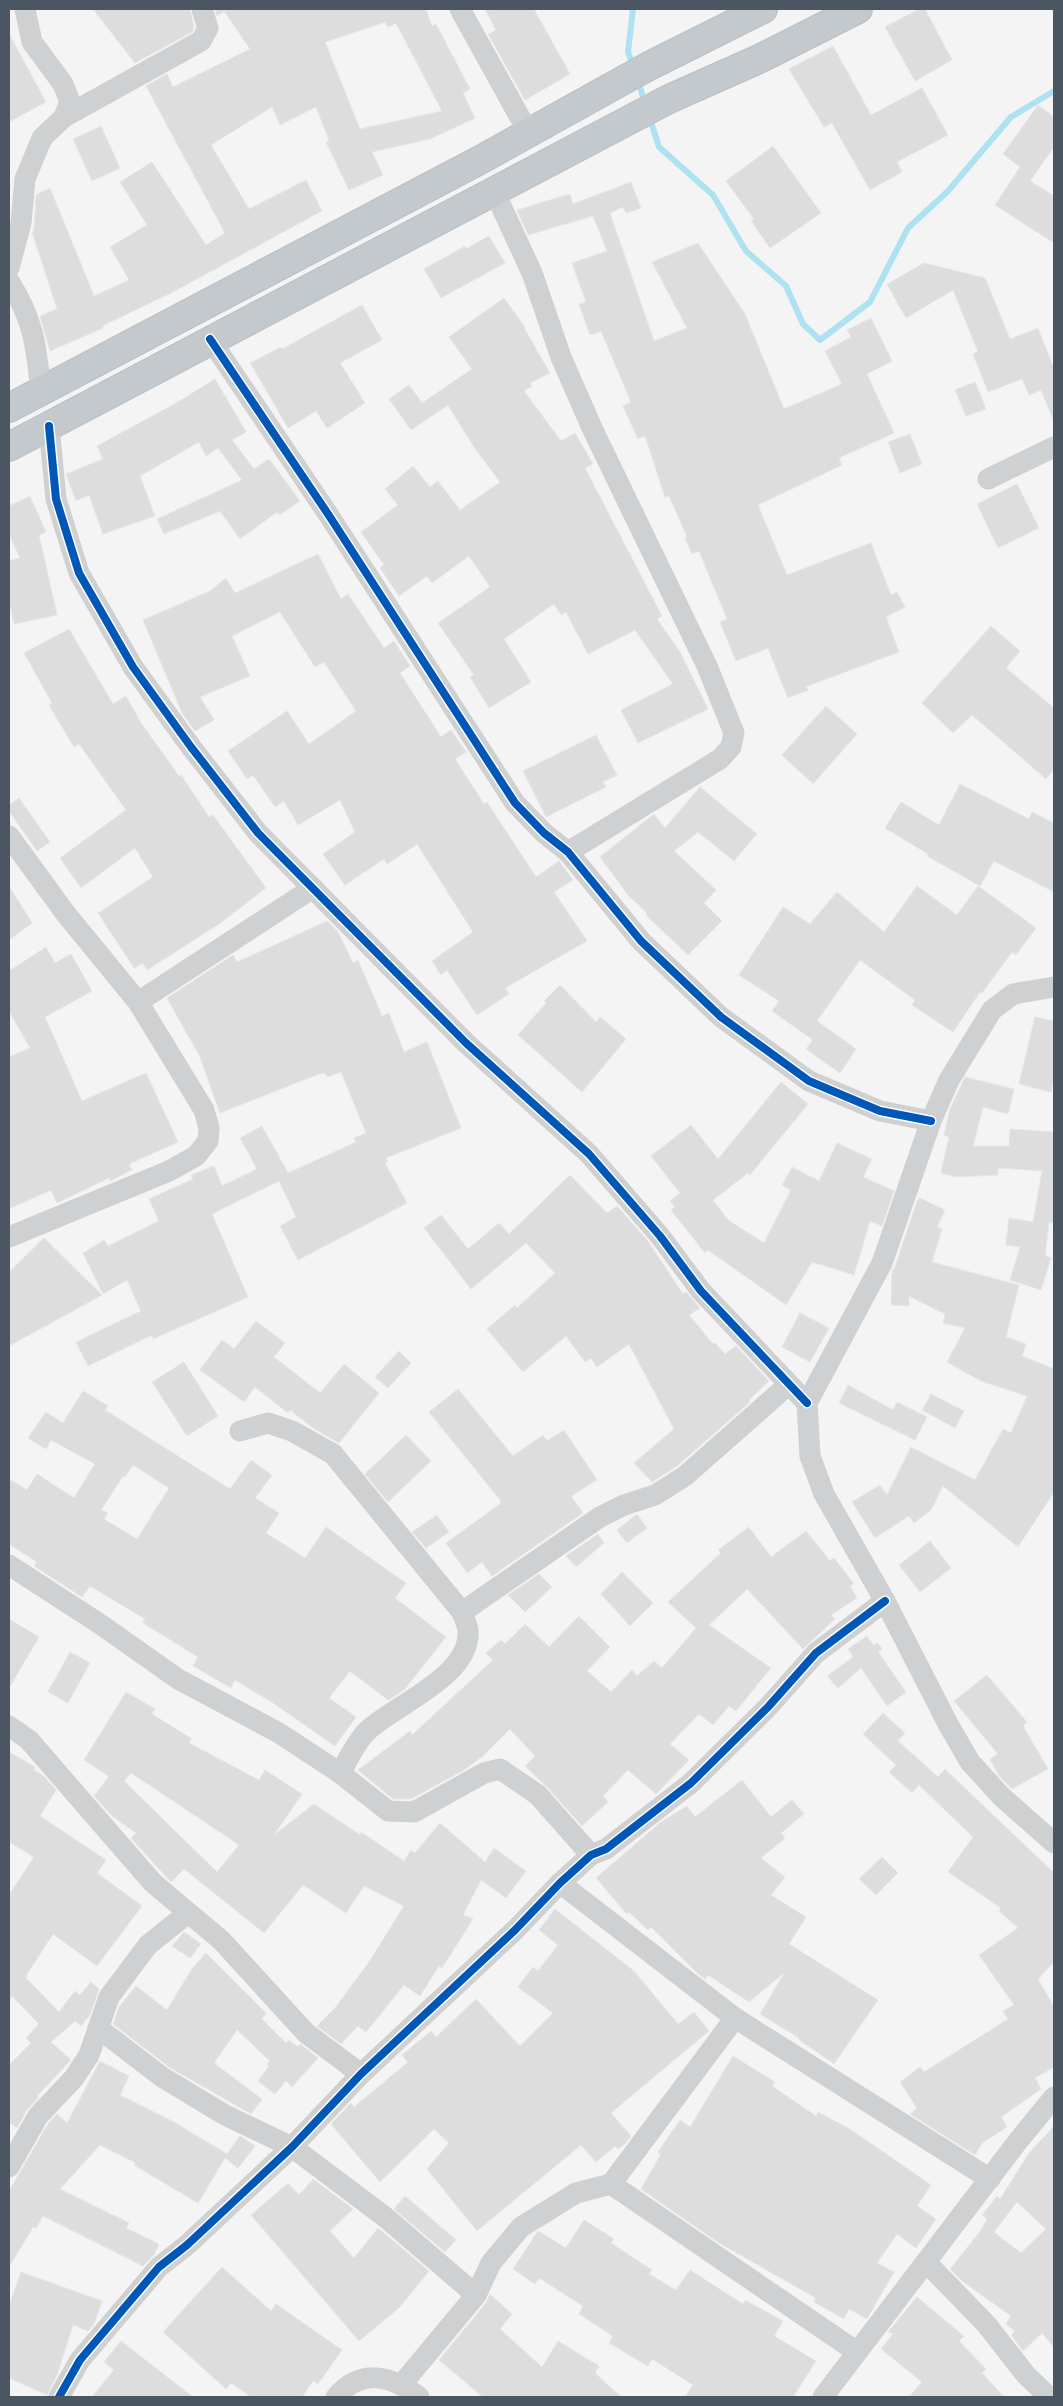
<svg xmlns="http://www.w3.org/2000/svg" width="1063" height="2406" font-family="'Roboto Condensed',sans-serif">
	<rect width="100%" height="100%" fill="#f4f4f4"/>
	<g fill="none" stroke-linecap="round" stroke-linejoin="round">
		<g stroke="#aee2f0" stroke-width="6">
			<path d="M633 9 628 52 634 68"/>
			<path d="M638 80 645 104"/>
			<path d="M649 116 659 147 713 195 746 251 786 286 803 324 820 340 870 302 908 228 948 191 1011 117 1054 91"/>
		</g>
	</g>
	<g fill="#ddddde" stroke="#e5e6e7" fill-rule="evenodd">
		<path d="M93 9H190L194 27 192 32 135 63Z"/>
		<path d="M215 9H430L426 10 432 26 436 24 470 89 463 93 475 118 430 139 372 152 383 175 349 190 326 142 329 140 316 107 280 125 272 107 211 145 249 209 306 180 322 211 173 292 102 326 103 328 50 351 40 316 57 309 32 232 34 231 36 195 50 188 94 296 129 280 110 247 147 225 120 182 152 162 206 245 225 233 146 86 167 74 173 87 250 49 224 11 217 16ZM385 22 388 27 396 23 442 111 360 129 325 42Z"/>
		<path d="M485 9H534L570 74 525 100 488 34 496 30Z"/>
		<path d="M919 9H925L952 60 915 81 885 27Z"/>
		<path d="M9 34 46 102 9 122Z"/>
		<path d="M833 46 871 115 922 88 948 135 897 162 902 172 870 190 832 123 824 127 789 69Z"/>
		<path d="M1038 105 1054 117V147L1030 181 1054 196V243L995 205 1020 167 1003 154Z"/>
		<path d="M101 126 120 168 92 181 73 139Z"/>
		<path d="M773 146 821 213 770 248 751 221 754 219 726 181Z"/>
		<path d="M631 182 641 208 626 213 623 207 610 213 654 341 687 328 652 262 698 243 745 314 784 409 842 384 825 351 851 337 847 330 871 318 892 361 867 374 894 433 839 458 842 465 758 505 787 575 871 543 891 595 897 592 905 607 886 617 899 652 805 687 809 690 788 698 768 648 736 661 720 622 727 619 699 551 692 554 685 538 687 537 669 496 665 497 645 436 638 439 623 406 631 402 601 331 590 335 579 304 586 302 572 263 607 251 593 216 528 235 517 210 570 194 573 204Z"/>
		<path d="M489 236 505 263 441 298 424 269 465 246 466 249Z"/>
		<path d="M924 263 985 278 1010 339 1038 328 1054 369V422L1041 390 1029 395 1022 379 988 392 973 354 978 352 953 290 906 318 887 284Z"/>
		<path d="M504 298 525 327 524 328 550 373 530 383 532 386 524 391 561 441 575 433 593 464 585 468 662 616 657 619 680 652 708 709 638 743 621 710 673 684 635 630 588 654 566 612 561 615 554 604 504 639 531 682 489 708 470 677 474 675 438 623 490 587 469 556 432 583 427 576 399 596 380 568 384 565 361 532 398 505 385 489 413 466 430 487 438 481 460 510 500 482 474 447 448 405 411 430 389 399 409 385 422 403 472 369 449 337Z"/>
		<path d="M362 305 382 340 340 363 365 403 327 428 316 411 288 428 250 363 281 347 282 349Z"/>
		<path d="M215 379 246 432 232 440 254 469 269 459 300 501 280 515 277 512 240 539 220 511 164 534 157 519 242 480 218 448 206 456 199 442 140 476 155 516 103 534 89 495 76 501 66 474 103 459 97 446 178 402Z"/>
		<path d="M975 382 986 409 966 416 955 390Z"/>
		<path d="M910 434 922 464 900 473 888 442Z"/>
		<path d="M1017 484 1039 528 998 548 977 504Z"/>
		<path d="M30 496 46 532 39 535 57 615 14 624 9 600V561L20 558 9 534V506Z"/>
		<path d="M318 554 341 599 348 594 384 648 394 641 410 666 400 673 441 737 451 730 466 752 455 759 484 804 487 802 536 877 559 861 573 880 554 892 587 941 505 988 509 994 477 1015 447 970 441 975 432 961 473 932 417 844 387 864 384 859 345 885 323 854 355 832 340 800 298 825 284 801 275 807 253 775 247 779 228 751 287 711 309 744 356 711 324 662 315 667 280 612 232 636 250 676 200 697 214 720 195 731 182 713 143 620 210 591 226 578 235 593Z"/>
		<path d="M991 626 1020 651 1006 668 1054 708V769L1046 779 972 715 953 733 922 703Z"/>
		<path d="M69 629 113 704 126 696 141 723 179 776 181 775 209 817 213 815 266 888 219 924 147 970 143 963 134 968 98 913 153 877 135 848 81 888 60 858 126 810 79 744 74 747 49 705 52 703 24 653Z"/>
		<path d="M826 706 857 734 813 784 782 755Z"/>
		<path d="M596 735 617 775 603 782 606 787 546 817 523 771Z"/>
		<path d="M960 784 1029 819 1032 812 1054 823V892L994 861 980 886 927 856 928 854 885 828 901 802 939 825Z"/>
		<path d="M700 787 757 834 734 861 698 832 674 851 716 890 704 903 722 921 688 955 646 915 647 913 628 895 600 857 654 814 665 828Z"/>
		<path d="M19 798 50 842 37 851 9 811V805Z"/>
		<path d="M9 886 32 923 9 940Z"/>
		<path d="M917 886 957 915 978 886 1036 928 1016 955 1012 952 982 993 980 992 953 1032 912 1005 915 1000 860 960 817 1021 856 1049 840 1073 806 1049 813 1040 772 1011 779 1001 739 975 783 907 810 924 837 892 884 932Z"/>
		<path d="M327 921 338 932 353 963 358 960 382 1016 389 1013 404 1052 427 1042 461 1128 386 1158 388 1162 385 1163 407 1203 298 1260 280 1226 296 1217 279 1181 212 1214 248 1297 153 1339 152 1335 88 1366 76 1342 141 1311 127 1280 103 1294 83 1253 104 1240 108 1246 159 1221 149 1199 193 1179 191 1175 214 1166 222 1186 257 1169 240 1138 262 1126 288 1173 356 1142 354 1138 366 1133 341 1072 327 1077 325 1073 319 1074 220 1113 200 1057 167 998 233 955 237 962Z"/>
		<path d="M46 947 55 963 71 954 92 991 45 1017 82 1101 146 1073 178 1142 129 1164 132 1170 110 1181 109 1178 57 1203 51 1190 9 1209V1057L30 1048 9 1011V971Z"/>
		<path d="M560 985 596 1022 600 1017 626 1039 582 1092 518 1035 546 1003 544 1001Z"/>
		<path d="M1035 1017 1054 1021V1077L1051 1092 1019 1084Z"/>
		<path d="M965 1077 1014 1089 1008 1114 983 1107 973 1146H1009L1010 1129 1054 1132V1223L1049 1222 1045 1256 1051 1258 1041 1290 1010 1280 1020 1247 1006 1245 1009 1218 1033 1222 1042 1171 998 1168V1175L956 1177 941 1173 949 1137 944 1135 950 1109Z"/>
		<path d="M781 1082 808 1104 750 1175 748 1173 713 1200 728 1220 764 1243 791 1190 782 1185 792 1167 819 1181 837 1143 872 1159 863 1177 894 1191 882 1226 870 1221 854 1275 812 1262 786 1305 708 1250 705 1253 671 1210 675 1207 670 1201 680 1193 651 1156 691 1125 718 1159Z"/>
		<path d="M570 1175 607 1213 617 1206 647 1240 683 1294 686 1292 700 1308 689 1315 713 1344 714 1342 725 1354 736 1346 769 1381 749 1400 750 1402 677 1466 652 1482 634 1463 674 1429 629 1344 597 1367 591 1358 585 1362 566 1336 523 1372 487 1329 515 1305 517 1308 555 1273 526 1243 471 1289 424 1228 441 1215 468 1249 499 1223 509 1234Z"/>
		<path d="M920 1198 945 1210 937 1227 942 1229 932 1262 1019 1285 1006 1337 1026 1344 1022 1356 1054 1369V1492L1018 1547 943 1486 931 1510 914 1523 909 1516 875 1538 852 1502 880 1485 887 1495 911 1447 975 1480 1003 1429 1011 1433 1027 1396 981 1381 947 1362 965 1328 943 1323 945 1314 909 1296V1306L891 1305 892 1270H894L917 1201Z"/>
		<path d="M44 1238 102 1295 9 1346V1272Z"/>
		<path d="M800 1313 829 1328 810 1362 782 1347Z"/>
		<path d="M256 1321 285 1343 274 1357 320 1393 344 1364 379 1393 339 1443 313 1428 290 1410 288 1413 255 1387 244 1402 200 1370 222 1340 234 1349Z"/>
		<path d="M399 1351 411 1363 388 1388 375 1377Z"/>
		<path d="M184 1362 218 1416 187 1436 152 1382Z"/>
		<path d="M848 1385 893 1410 897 1402 927 1417 915 1440 839 1403Z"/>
		<path d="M458 1389 513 1456 543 1435 547 1441 564 1430 597 1480 571 1496 583 1513 492 1576 482 1562 467 1573 446 1543 500 1504 501 1501 429 1412Z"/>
		<path d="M83 1391 108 1406 105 1410 230 1489 251 1460 272 1475 255 1498 279 1513 266 1533 305 1558 326 1527 406 1583 395 1598 446 1637 404 1690 388 1700 350 1671 329 1698 356 1717 335 1746 273 1703 235 1680 231 1688 193 1666 198 1657 143 1623 145 1619 90 1586 82 1597 34 1566 37 1562 9 1544V1479L27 1490 37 1474 74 1498 95 1464 51 1440 46 1449 28 1438 46 1412 63 1423ZM133 1465 169 1488 137 1539 104 1519 108 1513 101 1510 123 1476 125 1477Z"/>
		<path d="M931 1394 964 1411 955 1428 922 1410Z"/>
		<path d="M406 1435 431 1461 388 1502 365 1474Z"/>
		<path d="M637 1514 647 1528 627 1543 617 1530Z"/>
		<path d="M437 1515 449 1532 426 1548 412 1532Z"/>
		<path d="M749 1527 771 1557 806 1531 830 1561 834 1558 854 1584 850 1586 857 1598 831 1615 835 1619 803 1649 747 1589 709 1625 771 1668 736 1711 729 1706 713 1725 699 1714 670 1744 689 1760 656 1794 628 1770 603 1796 608 1802 582 1826 547 1787 525 1766 535 1756 510 1729 483 1756 464 1770 411 1799H393L358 1770 410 1731 412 1735 493 1660 486 1653 501 1640 505 1644 525 1624 549 1647 579 1616 610 1647 587 1671 611 1692 632 1670 637 1676 654 1661 662 1668 696 1628 668 1602 721 1553 718 1550Z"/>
		<path d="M598 1534 604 1543 576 1567 566 1556Z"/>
		<path d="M930 1541 951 1568 920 1592 899 1565Z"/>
		<path d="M622 1572 653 1603 630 1626 601 1594Z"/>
		<path d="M539 1574 552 1587 525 1612 508 1595Z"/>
		<path d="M9 1619 39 1637 9 1688Z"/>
		<path d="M867 1636 873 1645 878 1643 882 1649 878 1652 906 1692 887 1706 861 1668 838 1688 827 1676 853 1657 848 1649Z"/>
		<path d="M70 1652 90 1663 68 1703 48 1692Z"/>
		<path d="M987 1675 1027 1722 1023 1726 1048 1769 1012 1789 999 1776 990 1759 998 1754 954 1701Z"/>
		<path d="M126 1692 155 1709 152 1714 192 1739 189 1743 259 1780 265 1770 302 1794 274 1835 314 1804 360 1835 361 1832 404 1861 411 1850 415 1853 440 1823 485 1862 494 1848 526 1871 506 1898 481 1880 463 1915 473 1919 442 1968 439 1966 420 1996 404 1985 366 2032 358 2026 341 2044 317 2026 335 2008 369 1962 404 1906 364 1886 346 1913 303 1885 264 1933 184 1869 171 1882 131 1838 136 1833 112 1816 94 1796 109 1776 84 1760ZM131 1773 239 1845 217 1872 124 1781Z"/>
		<path d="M883 1713 905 1733 898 1741 938 1777 945 1769 1054 1873V1962L1038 1979 1054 2007V2067L1035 2078 1041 2089 1001 2117 1007 2127 982 2143 975 2155 910 2114 917 2108 900 2082 920 2067 924 2072 1008 2019 1003 2011 1014 2005 979 1955 1018 1928 999 1911 1001 1908 948 1872 973 1837 919 1785 912 1793 889 1772 896 1765 863 1734Z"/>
		<path d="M9 1752 35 1767 34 1770 44 1776 56 1790 40 1816 106 1860 97 1873 142 1906 97 1966 53 1934 27 1974 26 1978 59 2012 75 1991 80 1995 91 1982 99 1989 90 2015 81 2026 75 2021 51 2042 71 2060 37 2096 39 2097 27 2110 17 2128 9 2122V2065L31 2043 26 2038 39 2024 12 1996 9 2001V1895L34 1857 9 1842Z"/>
		<path d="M742 1780 771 1817 792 1800 804 1814 781 1833 785 1838 761 1858 785 1877 771 1895 806 1917 789 1944 878 2000 834 2064 798 2039 799 2038 760 2014 785 1972 749 2002 708 1975 705 1979 696 1972 651 1927 648 1930 629 1912 627 1914 596 1878 661 1822 687 1806 695 1817Z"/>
		<path d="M882 1857 898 1873 876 1895 859 1879Z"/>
		<path d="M555 1909 634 1971 678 2024 694 2012 709 2031 611 2113 631 2136 626 2143 618 2149 615 2146 596 2162 581 2145 477 2231 427 2169 449 2143 434 2129 380 2182 331 2124 351 2103 354 2107 408 2062 402 2055 431 2031 436 2037 476 1999 520 2046 553 2013 518 1987 533 1967 538 1971 558 1945 539 1930Z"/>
		<path d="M184 1932 201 1944 190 1958 172 1946Z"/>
		<path d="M206 1953 266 2013 262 2019 286 2043 289 2040 298 2047 300 2044 318 2058 292 2087 286 2081 275 2094 258 2081 269 2066 267 2064 270 2061 237 2030 214 2063 262 2099 251 2114 169 2067 113 2024 119 2007 136 1986 167 2010 192 1969Z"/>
		<path d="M733 2056 775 2082 772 2086 816 2116 818 2112 850 2129 931 2185 917 2206 936 2219 916 2248 897 2234 877 2263 894 2272 867 2319 849 2309 844 2319 814 2302 816 2298 719 2243 641 2189 661 2154 658 2152 680 2120 690 2127Z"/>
		<path d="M100 2061 129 2076 120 2095 172 2121 227 2154 240 2136 255 2146 238 2168 225 2158 198 2203 134 2165 136 2163 100 2145 60 2189 129 2223 126 2228 159 2244 154 2255 143 2266 43 2216 36 2228 33 2227 9 2267V2191L48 2124 57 2114 67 2123Z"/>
		<path d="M1054 2126V2347L1042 2333 1023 2351 1011 2335 1015 2331 1006 2324 1011 2316 962 2281 950 2269 982 2229 987 2219 982 2215 997 2196 1000 2199 1029 2153ZM1017 2202 1046 2229 1021 2253 994 2232Z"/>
		<path d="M313 2179 353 2209 330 2231 354 2258 378 2228 429 2271 400 2307 359 2341 251 2215 288 2183 299 2195Z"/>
		<path d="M405 2196 456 2240 445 2252 394 2209Z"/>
		<path d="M584 2220 614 2239 611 2243 652 2270 649 2274 676 2290 690 2270 743 2304 745 2300 783 2321 774 2336 816 2361 793 2397H685L693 2385 652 2359 648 2366 609 2343 613 2336 579 2314 583 2306 539 2278 535 2284 513 2269 538 2231 566 2248Z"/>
		<path d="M222 2267 271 2311 276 2304 342 2350 318 2384 313 2381 302 2397H251L231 2383 226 2389 163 2332Z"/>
		<path d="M21 2272 102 2301 94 2324 88 2331 73 2325 57 2375 47 2395 9 2378V2306Z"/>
		<path d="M490 2294 512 2314 500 2329 542 2367 558 2341 599 2366 595 2373 621 2397H483L439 2360 486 2303Z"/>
		<path d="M917 2297 964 2336 959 2341 986 2369 982 2373 1004 2397H909L922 2382 881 2349 893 2334 888 2332Z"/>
		<path d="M121 2341 193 2397H92L114 2370 104 2362Z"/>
	</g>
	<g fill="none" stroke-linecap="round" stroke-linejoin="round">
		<defs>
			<g id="trunk">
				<path d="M9 408 480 160 649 66 763 9"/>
				<path d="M9 447 669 99 759 59 858 9"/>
			</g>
		</defs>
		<use href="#trunk" stroke="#b9bec3" stroke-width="30"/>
		<g stroke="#ced0d2" stroke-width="21">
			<path d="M460 9 528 132"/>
			<path d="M64 117 201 41 208 28 202 9"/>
			<path d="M495 193 532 273 561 357 592 428 707 666 734 733 731 747 720 759 568 852"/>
			<path d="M9 268 21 223 25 179 42 138 64 117 70 102 63 84 32 42 25 9"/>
			<path d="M9 281C34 321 36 345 41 391"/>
			<path d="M210 339 328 514 515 803 544 833 568 852 641 941 721 1017 809 1081 880 1111 931 1121"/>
			<path d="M49 426 56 499 79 573 133 667 191 747 258 833 466 1043 589 1154 660 1236 701 1291 807 1403"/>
			<path d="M988 479 1054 447"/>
			<path d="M9 836 66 914 138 1002 204 1110 209 1128 208 1141 196 1156 169 1171 9 1237"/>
			<path d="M1054 987 1013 994 992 1010 949 1080 931 1121 882 1263 807 1403 810 1456 824 1494 885 1601 948 1724 970 1762 1002 1797 1054 1843"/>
			<path d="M138 1002 313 888"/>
			<path d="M240 1431 268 1423 292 1431 333 1454 462 1612C464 1618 467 1624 468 1630 472 1676 394 1705 367 1731 356 1742 348 1760 340 1773"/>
			<path d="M9 1565 100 1624 178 1679 279 1733 340 1773 388 1811 414 1812 484 1773 500 1769 538 1795 591 1855"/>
			<path d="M462 1612 600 1517 624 1505 655 1495 685 1476 788 1385"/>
			<path d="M9 1726 29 1740 153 1883 221 1940 306 2033 361 2074"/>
			<path d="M560 1883 735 2018 990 2179"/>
			<path d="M98 2028 162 2077 225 2115 292 2147 385 2217 476 2295"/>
			<path d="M9 2167 38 2116 74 2078 89 2055 109 1997 148 1945 188 1913"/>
			<path d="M611 2184 857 2352"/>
			<path d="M926 2262 987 2325 1026 2375 1049 2397"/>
			<path d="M402 2384 476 2295 491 2263 521 2227 576 2193 611 2184 735 2018"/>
			<path d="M59 2397 80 2360 159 2267 187 2245 292 2147 361 2074 515 1930 560 1883 591 1855 606 1849 691 1783 768 1707 816 1653 885 1601"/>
			<path d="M336 2397C361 2368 391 2375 419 2397"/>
			<path d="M823 2397 1018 2141 1054 2097"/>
		</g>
		<use href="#trunk" stroke="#c4c9cd" stroke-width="28"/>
		<defs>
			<g id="cycleway">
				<path d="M210 339 328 514 515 803 544 833 568 852 641 941 721 1017 809 1081 880 1111 931 1121"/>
				<path d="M49 426 56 499 79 573 133 667 191 747 258 833 466 1043 589 1154 660 1236 701 1291 807 1403"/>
				<path d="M59 2397 80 2360 159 2267 187 2245 292 2147 361 2074 515 1930 560 1883 591 1855 606 1849 691 1783 768 1707 816 1653 885 1601"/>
			</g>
		</defs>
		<use href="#cycleway" stroke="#fff" stroke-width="11"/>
		<use href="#cycleway" stroke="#0057b8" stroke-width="8"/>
	</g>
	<rect width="1063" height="2406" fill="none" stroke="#4a5661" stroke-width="20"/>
</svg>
